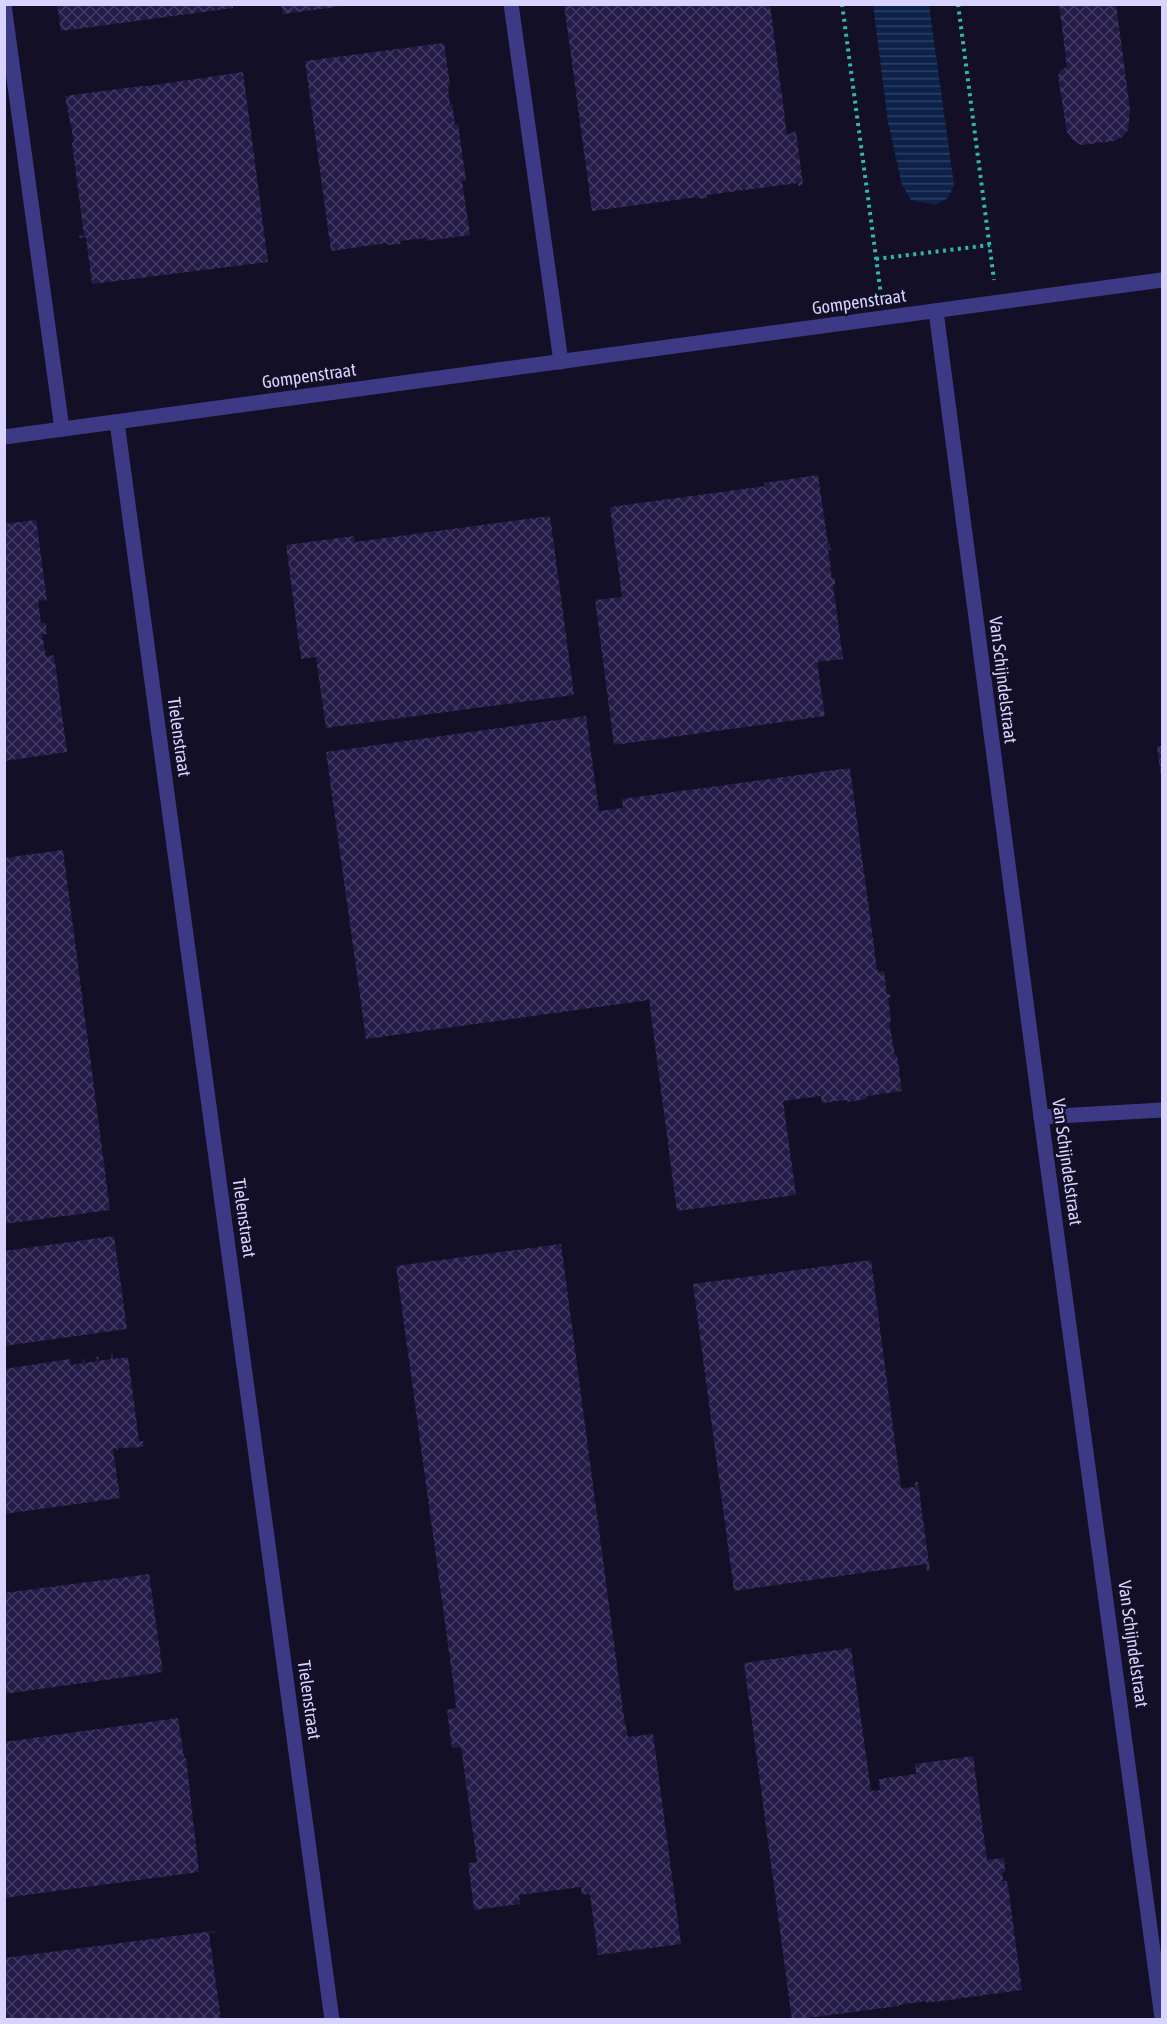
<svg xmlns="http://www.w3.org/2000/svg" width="1167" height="2024" font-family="'Asap Condensed',sans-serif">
	<defs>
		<pattern id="water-rules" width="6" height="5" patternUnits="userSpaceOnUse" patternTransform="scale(1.5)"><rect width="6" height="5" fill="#0c2248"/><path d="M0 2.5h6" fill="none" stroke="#2f4163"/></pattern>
		<pattern id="building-cross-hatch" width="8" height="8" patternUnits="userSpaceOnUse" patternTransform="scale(1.5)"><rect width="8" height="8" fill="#241b47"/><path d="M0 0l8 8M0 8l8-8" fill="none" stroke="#433b63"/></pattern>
	</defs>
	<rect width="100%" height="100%" fill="#130f26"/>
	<path fill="url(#water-rules)" d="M873 5H929L954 185 948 198 935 205 911 200 902 185 888 122Z"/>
	<g fill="url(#building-cross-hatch)">
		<path d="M57 4H233V8L61 31Z"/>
		<path d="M281 4H343V6L283 14Z"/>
		<path d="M564 4H770L787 135 796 131 803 185 798 186V183L707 195V198L698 199V197L592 211Z"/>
		<path d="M1059 4H1116L1130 110 1128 130 1122 137 1114 141 1081 145 1073 140 1067 132 1058 76 1060 71 1067 67Z"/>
		<path d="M444 43 450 86H448L450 105 452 104 455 125 458 124 466 181H462L470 235 426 241V238L400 241 401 244 388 245 387 243 331 251 305 61Z"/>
		<path d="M243 72 268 262 92 284 86 237 79 238V236L84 235 72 143 74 142 65 96 142 86H148Z"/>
		<path d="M818 475 828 544H830L831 550H828L832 578H835V584L833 585 843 659 817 662 825 716 614 745 595 600 622 597 610 507 765 486 764 483Z"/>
		<path d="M550 516 574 695 326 728 316 657 301 659 286 545 354 536 355 542Z"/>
		<path d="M36 520 47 600 38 601 41 623H46L47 634H42L46 657 54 655 67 752 4 761V524Z"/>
		<path d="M586 716 599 811 623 808 622 799 850 768 877 969 878 972 884 971 887 995 890 994 891 997 888 998 891 1022H889L895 1055H897L902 1091 867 1096V1099L847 1102 846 1100 822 1103 821 1096 783 1101 796 1195 677 1211 649 1000 366 1039 326 752Z"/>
		<path d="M1157 746H1162V777H1161Z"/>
		<path d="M63 850 110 1210 4 1224V858Z"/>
		<path d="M114 1236 127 1329 4 1346V1251Z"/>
		<path d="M561 1244 624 1718 628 1737 653 1734 681 1944 598 1955 590 1894 582 1895 581 1887 519 1895 520 1904 474 1910 468 1863 477 1862 461 1747 452 1748 447 1710 456 1708 454 1688 396 1266Z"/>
		<path d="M871 1260 901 1488 915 1487V1482H918L930 1571H927L926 1564 734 1591 693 1284Z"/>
		<path d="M111 1354H113V1359L128 1357 139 1441H143L144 1447 118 1448V1452L116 1448 113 1449 120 1498 4 1514V1369L70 1359 71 1365 78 1364 83 1363 82 1359H84L85 1363 97 1361 96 1357 98 1356 99 1361 104 1360 111 1359Z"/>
		<path d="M149 1574 163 1672 4 1694V1593Z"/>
		<path d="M851 1648 871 1791 880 1790 879 1779 916 1774 915 1764 973 1756 987 1860 1004 1858 1005 1872 1002 1873 1003 1881H1006L1008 1886 1022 1990 926 2003V2001L899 2005V2006L792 2020 744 1663Z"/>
		<path d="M178 1718 184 1758H186L199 1872 4 1898V1742Z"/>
		<path d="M214 1931 215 1933H209L221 2020H4V1958Z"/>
	</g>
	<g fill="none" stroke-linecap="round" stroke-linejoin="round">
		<g stroke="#2fb8b0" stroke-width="4" stroke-dasharray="3 4.5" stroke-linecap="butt">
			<path d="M842 4 881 295"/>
			<path d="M958 4 994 280"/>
			<path d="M876 259 990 245"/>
		</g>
		<g stroke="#3d3a85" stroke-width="15">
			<path d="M511 4 561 362"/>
			<path d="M4 5 62 429"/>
			<path d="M936 311 1041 1117 1162 2018"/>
			<path d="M117 422 332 2020"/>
			<path d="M4 437 1162 280"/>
			<path d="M1041 1117 1162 1110"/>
		</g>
	</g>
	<g text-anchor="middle" stroke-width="5" stroke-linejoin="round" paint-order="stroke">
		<g font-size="18" fill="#d9d4ff" stroke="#130f26">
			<text transform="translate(859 302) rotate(-8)" y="6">Gompenstraat</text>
			<text transform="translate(309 376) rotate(-8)" y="6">Gompenstraat</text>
			<text transform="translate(1003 680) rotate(83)" y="6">Van Schijndelstraat</text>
			<text transform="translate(179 737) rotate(82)" y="6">Tielenstraat</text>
			<text transform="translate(1067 1162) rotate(82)" y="6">Van Schijndelstraat</text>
			<text transform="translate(244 1218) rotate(82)" y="6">Tielenstraat</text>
			<text transform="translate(1133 1644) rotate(82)" y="6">Van Schijndelstraat</text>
			<text transform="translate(309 1700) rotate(82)" y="6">Tielenstraat</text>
		</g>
	</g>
	<rect width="1167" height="2024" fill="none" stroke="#d9d4ff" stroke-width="12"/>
</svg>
